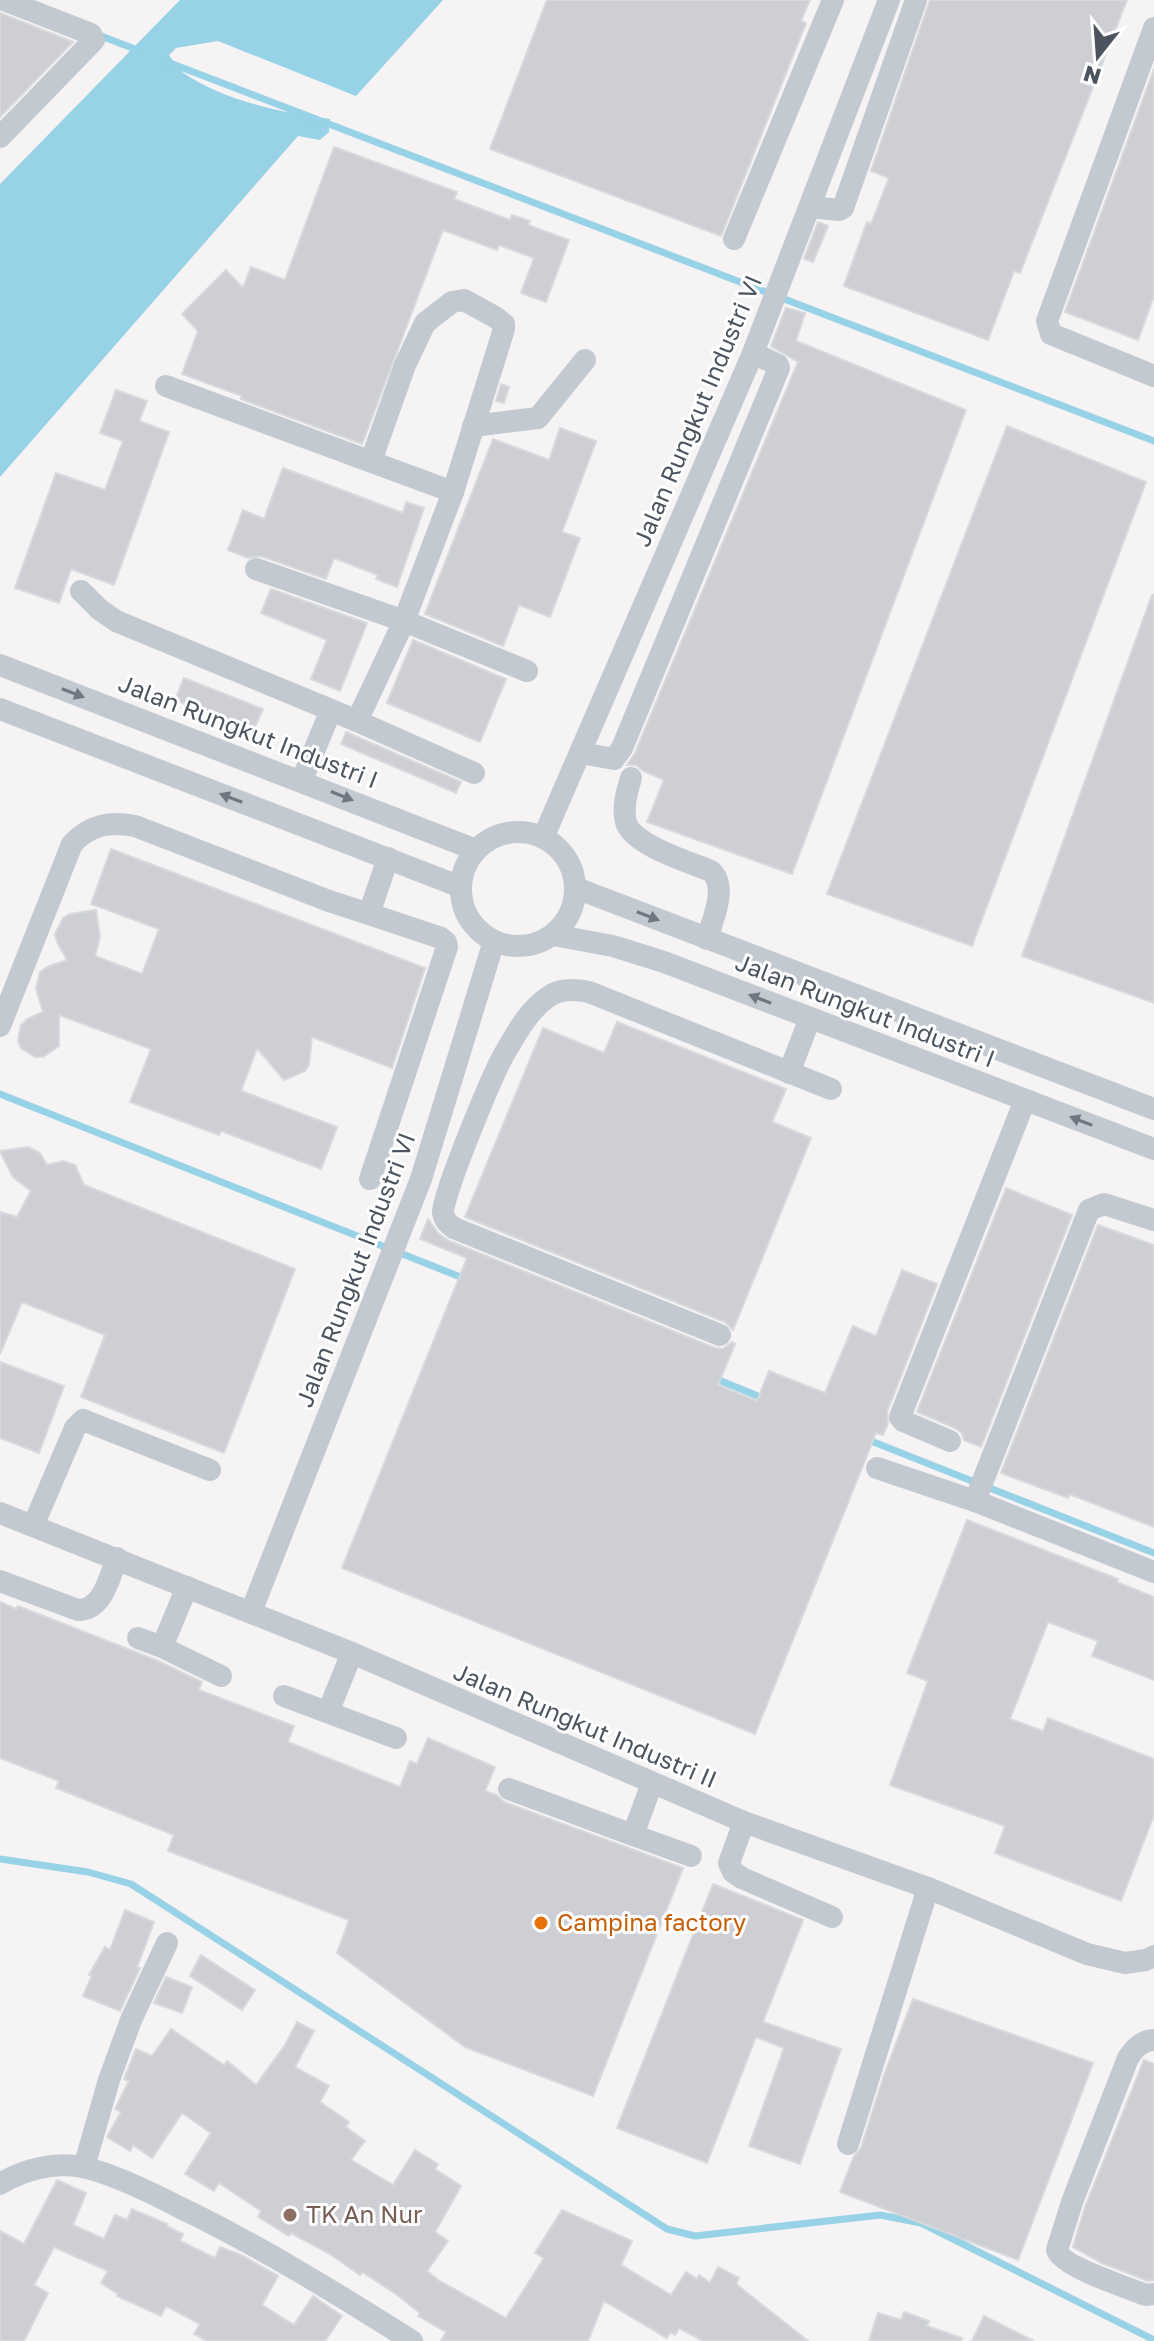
<svg xmlns="http://www.w3.org/2000/svg" width="1154" height="2341" font-family="'Golos Text',sans-serif">
	<rect width="100%" height="100%" fill="#f5f3f3"/>
	<path fill="#97d2e7" d="M180 0H443L356 96 218 41 176 48 169 55C173 61 179 70 185 74 223 100 285 114 330 119L329 132 320 140 298 136 0 477V184Z"/>
	<g fill="none" stroke-linecap="round" stroke-linejoin="round">
		<g stroke="#97d2e7" stroke-width="7">
			<path d="M96 34 140 51"/>
			<path d="M170 63 1154 441"/>
			<path d="M0 1094 468 1280"/>
			<path d="M714 1378 765 1399"/>
			<path d="M866 1439 1154 1553"/>
			<path d="M0 1859 88 1872 131 1884 667 2229 695 2236 880 2215 921 2223 1154 2340"/>
		</g>
	</g>
	<g fill="#cdcfd4" stroke="#d7d9dd" stroke-width="2">
		<path d="M547 0H810L801 21 806 23 721 236 490 149Z"/>
		<path d="M930 0H1127L1020 273 1014 271 988 340 844 286 867 222 871 224 889 178 871 171Z"/>
		<path d="M0 13 73 42 0 117Z"/>
		<path d="M1154 69V296L1138 340 1065 312Z"/>
		<path d="M334 147 457 192 454 199 510 220 512 215 530 221 528 225 569 240 546 302 521 293 534 258 499 245 497 250 443 230 362 444 241 399 242 396 182 374 198 331 182 314 226 270 243 288 251 267 285 280Z"/>
		<path d="M818 222 828 226 813 262 804 259Z"/>
		<path d="M786 308 805 313 796 341 966 410 792 874 647 822 664 780 643 771 636 765H627L635 753 798 362 771 346Z"/>
		<path d="M501 384 509 387 504 403 496 401Z"/>
		<path d="M116 390 147 401 139 421 169 432 114 585 71 569 59 603 15 588 56 473 105 490 123 441 100 433Z"/>
		<path d="M1007 426 1146 482 972 946 827 894Z"/>
		<path d="M560 428 596 441 562 532 580 538 550 617 519 605 503 646 425 614 493 439 549 460Z"/>
		<path d="M283 468 403 513 406 502 424 508 397 587 376 579 378 575 334 558 326 579 261 556 248 558 228 550 243 510 264 519Z"/>
		<path d="M271 589 367 623 340 691 311 679 327 640 261 613Z"/>
		<path d="M1152 595H1154V1003L1022 956Z"/>
		<path d="M413 640 506 679 480 742 387 703Z"/>
		<path d="M184 678 263 709 253 731 175 700Z"/>
		<path d="M346 732 461 782 456 793 341 744Z"/>
		<path d="M111 849 425 968 392 1068 312 1037 309 1065 305 1071 284 1080 257 1048 241 1091 337 1127 321 1169 221 1131 219 1135 130 1102 151 1049 59 1015V1046L43 1057H35L21 1048 18 1041 21 1025 27 1019 43 1012 36 989 40 972 47 967 67 960 57 942 55 934 63 918 70 914 96 910 100 937 95 956 142 974 159 929 91 904Z"/>
		<path d="M617 1022 786 1089 772 1122 811 1138 733 1330 725 1322 465 1217 543 1028 604 1053Z"/>
		<path d="M28 1147 40 1153 47 1165 63 1161 75 1165 84 1185 295 1269 224 1453 81 1397 105 1335 22 1302 0 1354V1212L17 1217 31 1191 13 1177 0 1151Z"/>
		<path d="M1006 1188 1072 1215 981 1447 964 1440 962 1433 955 1428 917 1412Z"/>
		<path d="M428 1219 438 1233 449 1241 715 1348 723 1349 732 1342 735 1344 718 1385 757 1401 769 1371 825 1393 853 1326 876 1336 902 1270 937 1284 887 1412 888 1423 883 1435 876 1433 755 1734 342 1568 467 1258 420 1239Z"/>
		<path d="M1098 1225 1154 1245V1527L1069 1494 1068 1498 1001 1473Z"/>
		<path d="M0 1362 64 1386 39 1453 0 1438Z"/>
		<path d="M967 1520 1118 1579 1117 1582 1154 1597V1680L1092 1656 1098 1641 1048 1622 1010 1719 1043 1731 1048 1718 1154 1759V1815L1121 1901 995 1853 1005 1826 890 1785 928 1681 907 1673Z"/>
		<path d="M0 1602 16 1609 18 1606 156 1660 202 1682 199 1690 294 1726 288 1742 400 1787 410 1761 417 1764 428 1738 495 1767 485 1791 497 1795 504 1802 683 1868 593 2096 465 2047 337 1953 349 1920 168 1851 174 1835 56 1788 59 1781 0 1758Z"/>
		<path d="M713 1884 803 1920 763 2022 841 2049 800 2164 749 2146 784 2048 756 2037 707 2163 617 2128Z"/>
		<path d="M125 1910 154 1922 137 1967 140 1968 120 2011 83 1996 92 1976 89 1975 105 1947 110 1950Z"/>
		<path d="M201 1955 255 1990 242 2010 190 1976Z"/>
		<path d="M166 1977 192 1987 182 2013 154 2003Z"/>
		<path d="M913 1999 1093 2063 1018 2260 840 2192 854 2156 861 2148 884 2075Z"/>
		<path d="M297 2022 314 2031 295 2067 329 2086 320 2102 349 2122 346 2127 365 2141 351 2160 393 2185 415 2150 438 2164 435 2169 461 2186 435 2232 448 2241 427 2271 438 2280 506 2318 544 2258 535 2253 562 2210 632 2241 621 2265 671 2295 686 2272 697 2279 699 2275 710 2283 718 2267 739 2278 736 2284 808 2341H703L679 2328 675 2335 670 2332 667 2338 604 2301 588 2341H441L446 2332 418 2316 420 2313 396 2294 362 2272 360 2275 330 2254 291 2233 289 2236 258 2217 261 2211 219 2183 214 2191 185 2174 211 2133 182 2113 152 2158 133 2145 130 2151 107 2137 121 2112 115 2109 129 2081 124 2079 136 2049 152 2056 171 2029 224 2065 227 2061 256 2085 285 2045Z"/>
		<path d="M1144 2060 1154 2064V2280L1148 2281 1102 2263 1073 2247 1085 2207Z"/>
		<path d="M57 2180 86 2193 73 2225 104 2239 115 2215 127 2220 132 2209 167 2224 166 2226 183 2234 180 2241 215 2258 220 2247 241 2255 278 2276 262 2305 294 2325 313 2296 342 2316 325 2341H207L194 2334 200 2324 166 2306 161 2316 117 2296 118 2294 101 2283 108 2271 54 2247 34 2285 48 2293 24 2341H0V2231L24 2244Z"/>
		<path d="M904 2312 929 2321 927 2326 962 2338 961 2341H869L878 2313 901 2320Z"/>
		<path d="M984 2316 1034 2341H972Z"/>
	</g>
	<g fill="none" stroke-linecap="round" stroke-linejoin="round">
		<g stroke="#c2c9d0" stroke-width="22">
			<path d="M1154 28 1047 321 1051 334 1154 376"/>
			<path d="M0 137 94 40 91 34 4 0"/>
			<path d="M811 207 839 210 843 208 916 0"/>
			<path d="M734 239 833 0"/>
			<path d="M166 386 453 492"/>
			<path d="M473 426 538 418 585 360"/>
			<path d="M256 569 404 621 527 671"/>
			<path d="M81 591 99 609 116 621 331 710"/>
			<path d="M0 665 476 850"/>
			<path d="M0 709 461 887"/>
			<path d="M357 721 474 773"/>
			<path d="M581 753 614 759 622 748 779 368 778 365 753 353"/>
			<path d="M631 778C627 791 622 808 626 822 632 845 690 862 711 871 728 887 713 918 707 939"/>
			<path d="M302 780 331 710 357 721 404 621 453 492 504 329V324L495 317 464 300 452 302 425 323 405 365 371 461"/>
			<circle cx="518" cy="889" r="57"/>
			<path d="M543 838 753 353 889 0"/>
			<path d="M576 888 1154 1109"/>
			<path d="M369 914 441 938 446 942 447 947 370 1179"/>
			<path d="M553 935 613 946 664 962 1154 1149"/>
			<path d="M0 1026 72 844C90 825 109 821 135 826L329 901 369 914 388 858"/>
			<path d="M789 1073 810 1018"/>
			<path d="M720 1335 454 1228C448 1224 444 1220 443 1213 442 1196 494 1070 506 1051 517 1032 529 1010 548 997 560 988 575 989 589 992L831 1089"/>
			<path d="M950 1441 903 1421 900 1417 1025 1100"/>
			<path d="M877 1468 975 1501 1154 1572"/>
			<path d="M975 1501 1089 1210 1104 1204 1154 1220"/>
			<path d="M0 1513 352 1653 744 1822 928 1888 1087 1954 1125 1963 1146 1960 1154 1956"/>
			<path d="M33 1526 75 1428 83 1420 210 1470"/>
			<path d="M0 1581 78 1610C103 1610 109 1578 117 1558"/>
			<path d="M187 1587 162 1647 221 1676"/>
			<path d="M251 1612 421 1179 494 941"/>
			<path d="M138 1638 162 1647"/>
			<path d="M284 1696 396 1738"/>
			<path d="M328 1712 352 1653"/>
			<path d="M509 1789 633 1835 652 1783"/>
			<path d="M744 1822 729 1863 733 1872 742 1878 832 1917"/>
			<path d="M633 1835 691 1856"/>
			<path d="M1154 2040C1141 2041 1135 2048 1128 2058L1072 2202 1057 2250C1061 2266 1128 2288 1146 2295L1154 2294"/>
			<path d="M848 2144 928 1888"/>
			<path d="M84 2167 109 2080 131 2020 167 1943"/>
			<path d="M0 2184C24 2169 55 2162 82 2167 111 2173 152 2193 179 2207 260 2246 336 2293 412 2341"/>
		</g>
	</g>
	<defs><path id="oneway-solid" d="M-6-.8H1V-3.2L6.5 0L1 3.2V.8H-6Z" transform="scale(2)"/></defs>
	<g fill="#6f7881">
		<use href="#oneway-solid" transform="translate(73 693) rotate(21)"/>
		<use href="#oneway-solid" transform="translate(342 796) rotate(22)"/>
		<use href="#oneway-solid" transform="translate(231 798) rotate(-159)"/>
		<use href="#oneway-solid" transform="translate(648 916) rotate(21)"/>
		<use href="#oneway-solid" transform="translate(760 999) rotate(-159)"/>
		<use href="#oneway-solid" transform="translate(1081 1121) rotate(-159)"/>
	</g>
	<circle fill="#e8710a" stroke="#fff" stroke-width="3" cx="541" cy="1923" r="8"/>
	<circle fill="#8d6e63" stroke="#fff" stroke-width="3" cx="290" cy="2215" r="8"/>
	<g text-anchor="middle" stroke-width="6" stroke-linejoin="round" paint-order="stroke">
		<g font-size="24" fill="#4c555f" stroke="#fff">
			<text transform="translate(698 411) rotate(-67)" y="8">Jalan Rungkut Industri VI</text>
			<text transform="translate(248 732) rotate(21)" y="8">Jalan Rungkut Industri I</text>
			<text transform="translate(865 1011) rotate(21)" y="8">Jalan Rungkut Industri I</text>
			<text transform="translate(356 1270) rotate(-69)" y="8">Jalan Rungkut Industri VI</text>
			<text transform="translate(585 1726) rotate(23)" y="8">Jalan Rungkut Industri II</text>
		</g>
		<g font-size="24" fill="#c56008" stroke="#fff" text-anchor="start">
			<text x="557" y="1931">Campina factory</text>
		</g>
		<g font-size="24" fill="#785e54" stroke="#fff" text-anchor="start">
			<text x="306" y="2223">TK An Nur</text>
		</g>
	</g>
	<g transform="translate(1098 56) rotate(197)" stroke="#ffffff" stroke-width="6" paint-order="stroke">
	<path d="M0-6L14 30L0 20L-14 30Z" fill="#4c555f"/>
	<text y="-12" font-size="22" font-weight="bold" text-anchor="middle" fill="#4c555f">N</text>
	</g>
</svg>
